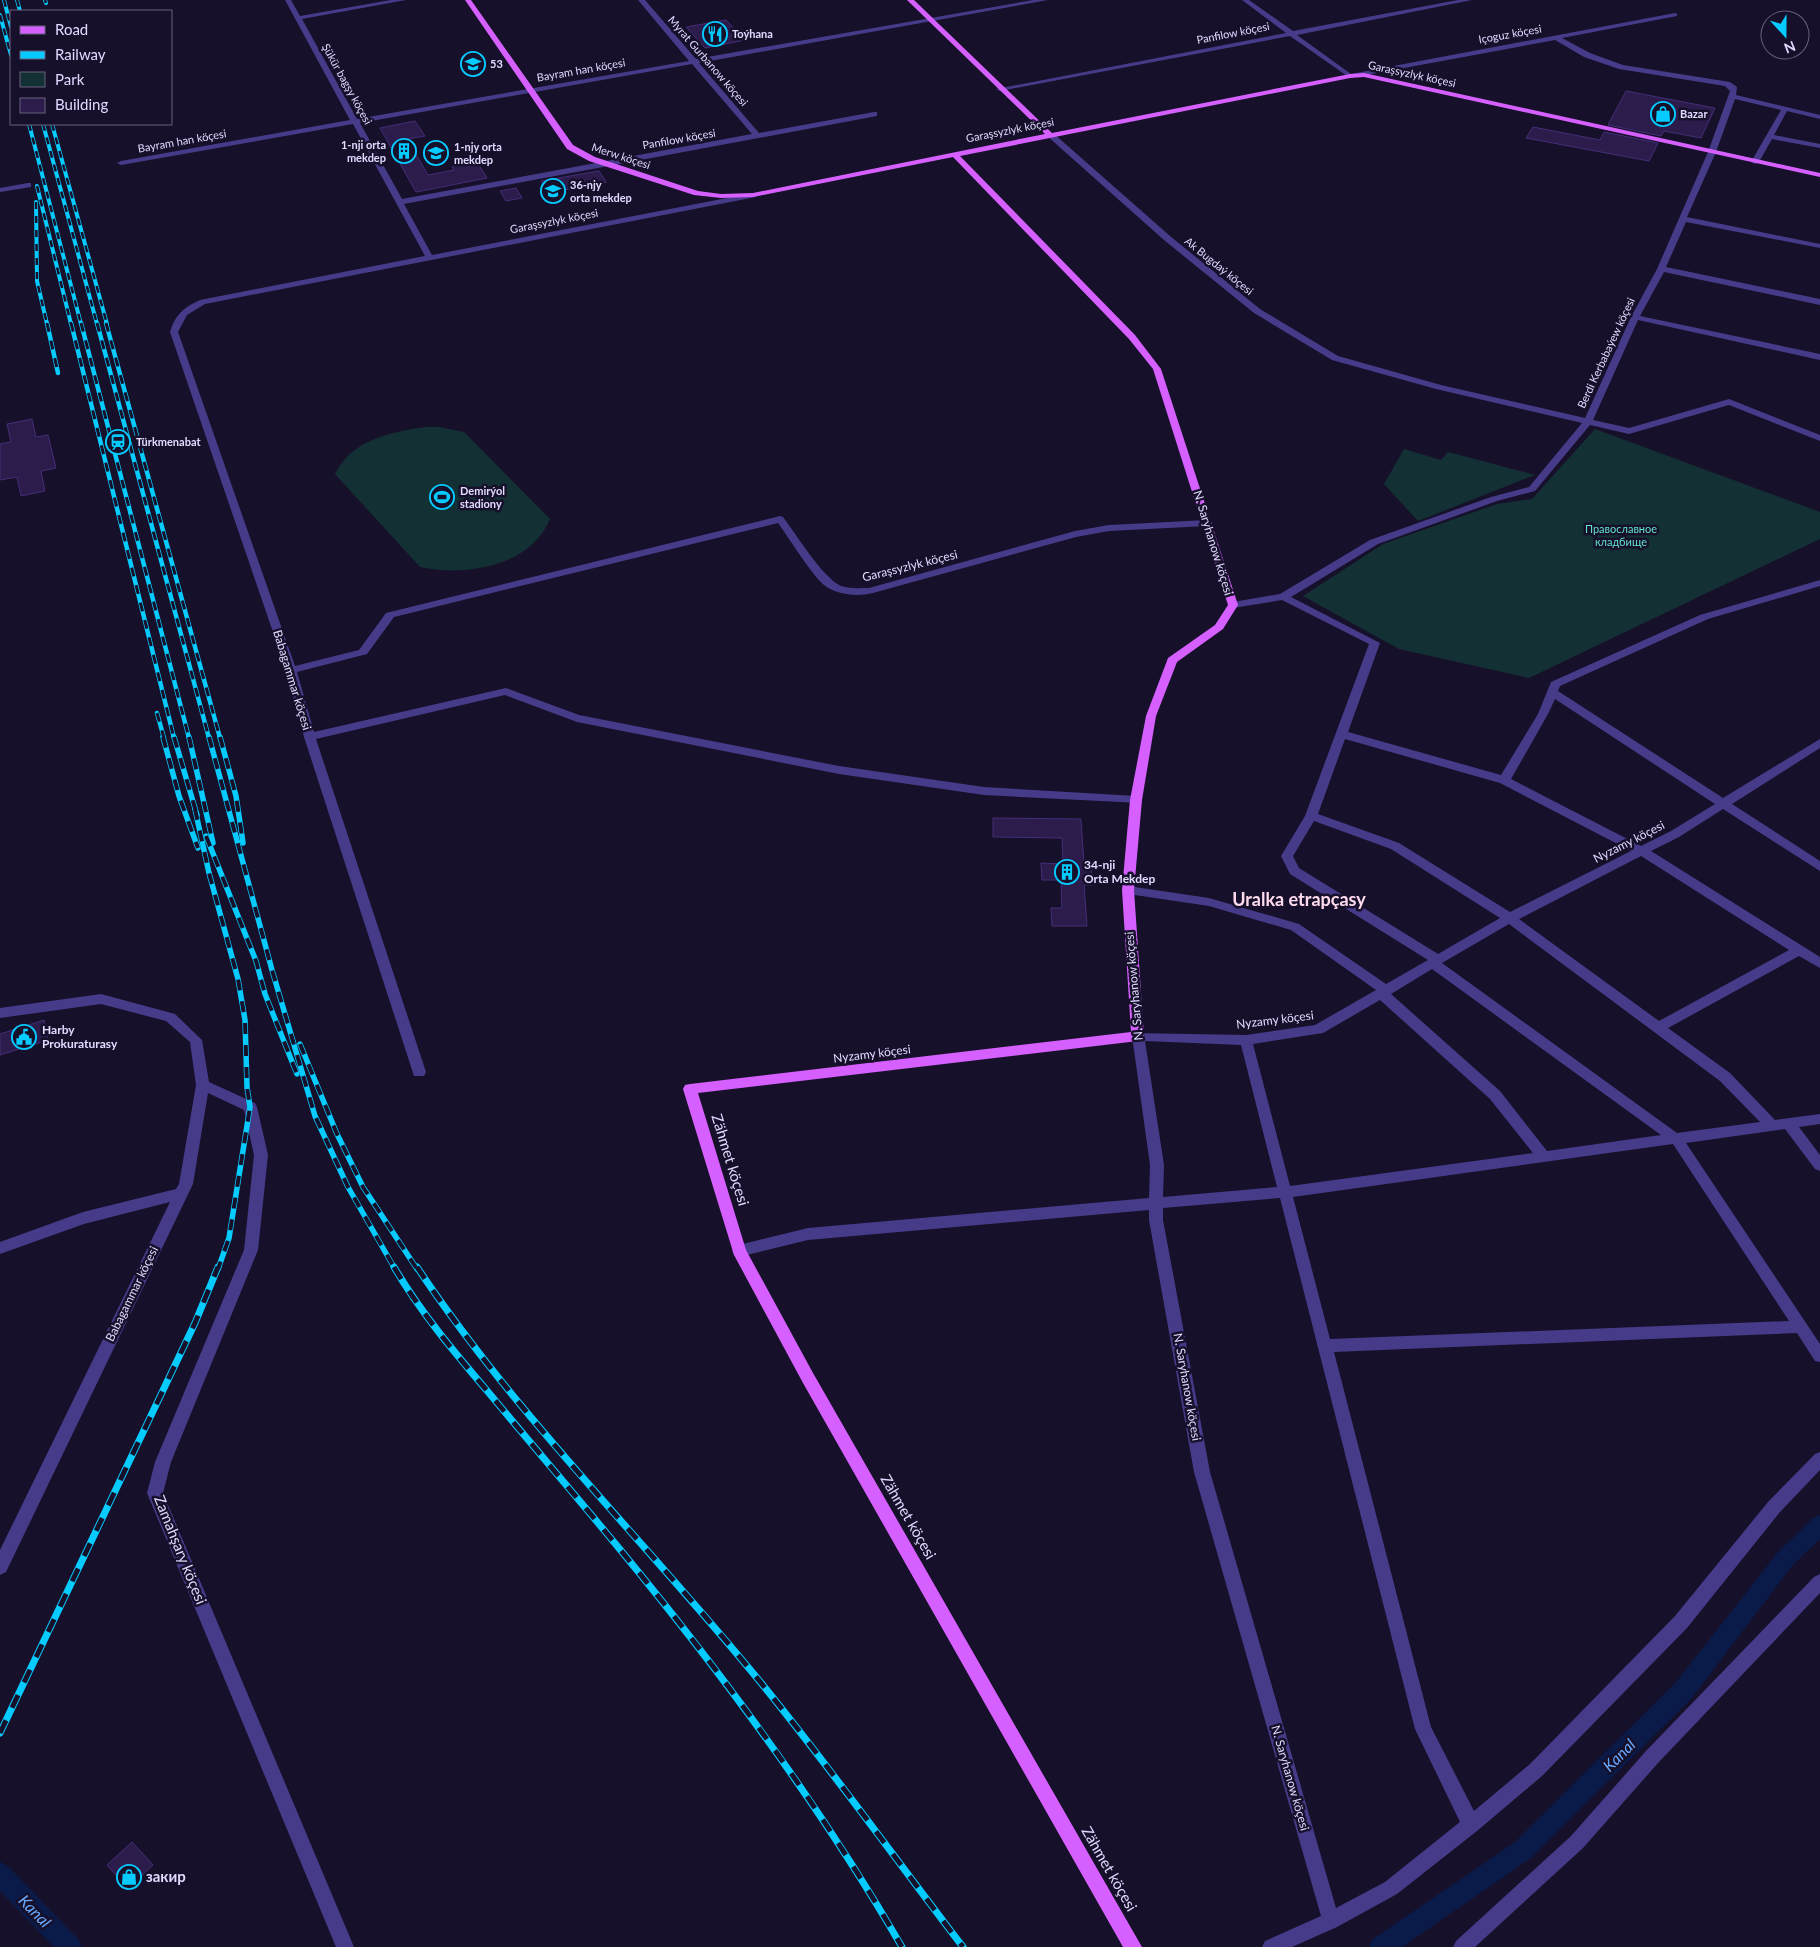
<svg xmlns="http://www.w3.org/2000/svg" width="1820" height="1947" font-family="Lato,sans-serif">
	<rect width="100%" height="100%" fill="#17102a"/>
	<g fill="#133134">
		<path d="M425 427H439L464 432 550 519C530 567 465 577 420 567L335 474C351 440 391 432 425 427Z"/>
		<path d="M1595 429 1820 512V539L1529 678 1399 649 1303 596 1383 544 1497 504 1532 499Z"/>
		<path d="M1404 449 1441 460 1448 452 1535 475 1418 521 1384 484Z"/>
	</g>
	<g fill="none" stroke-linecap="round" stroke-linejoin="round">
		<g fill="#0a1a49" fill-rule="evenodd">
			<path d="M1820 1515V1539L1792 1566 1692 1698 1531 1858 1402 1947H1369L1373 1939 1515 1842 1676 1682 1778 1552 1813 1518Z"/>
			<path d="M0 1862 8 1866 78 1939 82 1947H54L0 1891Z"/>
		</g>
	</g>
	<g fill="#2b1c4b" stroke="#442e77">
		<path d="M726 20 745 40 705 48 686 27Z"/>
		<path d="M1626 91 1715 108 1701 138 1664 131 1661 136 1608 125Z"/>
		<path d="M415 121 425 136 407 139 428 175 454 170 452 166 465 164 467 167 479 165 487 178 416 192 380 128Z"/>
		<path d="M1533 127 1600 140 1604 132 1658 143 1649 161 1526 138Z"/>
		<path d="M599 171 606 182 564 190 566 193 551 196 541 181Z"/>
		<path d="M516 188 522 198 506 201 500 191Z"/>
		<path d="M32 419 36 437 48 435 56 468 41 471 45 491 21 496 17 477 0 480V444L11 442 7 424Z"/>
		<path d="M993 818 1081 819 1084 864H1091L1092 885H1084L1087 926H1052L1051 908H1062L1061 880H1042L1041 863 1063 864 1062 838 993 837Z"/>
		<path d="M44 1020 48 1040 0 1055V1034Z"/>
		<path d="M132 1842 153 1865 128 1889 107 1865Z"/>
	</g>
	<g fill="none" stroke-linecap="round" stroke-linejoin="round">
		<g fill="#463b89" fill-rule="evenodd">
			<path d="M285 0H291L300 16 391 0H406L302 19 357 119 689 61 638 0H645L696 59 1033 0H1048L699 63 759 133 874 112H877V116L404 204 432 255 753 193 757 195 756 197 205 304 187 315 178 332 295 666 359 650 386 613 780 516 783 517C796 534 823 578 841 586 850 589 860 588 869 588L1075 531 1109 525 1207 520 1212 523 1207 526 1109 531 1076 537 873 593C857 597 837 595 824 585 811 574 789 538 778 523L394 617 367 654 297 672 314 732 506 688 579 715 839 766 984 787 1136 796 1142 800 1140 803 984 795 839 774 577 722 505 695 316 739 426 1072 424 1076H414L304 737 286 670 170 332C175 315 184 307 200 300L425 256 353 124 121 165 117 163 121 161 350 120ZM692 64 752 134 402 199 360 123Z"/>
			<path d="M1242 0H1249L1293 31 1458 0H1472L1297 35 1351 74 1675 13 1677 14V16L1562 38 1590 53 1623 65 1730 82 1737 87 1736 95 1820 115V119L1787 111 1774 135 1820 144V148L1772 139 1759 162 1755 164 1751 162 1781 110 1735 99 1716 152 1687 217 1820 244V248L1686 222 1666 267 1820 299V305L1664 272 1640 316 1820 354V360L1638 320 1593 420 1629 428 1729 399 1820 435V441L1729 405 1629 434 1590 425 1535 491 1497 501 1378 544 1291 597 1380 643 1348 732 1501 775 1538 714 1551 682 1700 615 1820 580V586L1708 619 1560 686 1558 691 1723 798 1820 739V748L1732 804 1820 861V871L1723 809 1679 837 1651 851 1820 957V968L1799 956 1668 1028 1730 1073 1775 1120 1820 1114V1124L1799 1127 1820 1155V1171L1815 1169 1785 1129 1686 1143 1820 1344V1362L1815 1361 1797 1333 1334 1352 1431 1727 1474 1811 1530 1764 1675 1616 1768 1502 1815 1454 1820 1452V1470L1780 1512 1687 1628 1542 1776 1477 1831 1397 1894 1337 1927 1292 1947H1262L1265 1941 1321 1916 1194 1472 1149 1220V1210L808 1240 739 1257 734 1255 732 1251 734 1247 739 1245 808 1228 1149 1198 1150 1165 1132 1036 1133 1033 1246 1035 1315 1025 1376 990 1291 930 1209 906 1128 894 1122 890 1124 887 1128 886 1209 898 1299 924 1386 984 1428 960 1290 874 1281 856 1305 816 1369 644 1282 600 1233 608 1228 605 1233 602 1280 594 1370 540 1491 497 1529 487 1582 423 1436 389 1332 360 1254 313 1164 240 1046 135 1053 133 1170 236 1260 309 1338 356 1441 385 1585 418 1631 317 1657 269 1708 152 1730 91 1725 86 1619 69 1584 57 1555 40 1350 78 1290 36 1000 91 996 89 1286 33ZM1555 699 1715 804 1671 831 1641 846 1511 779 1548 714ZM1345 739 1500 783 1631 851 1510 912 1399 843 1318 814ZM1314 821 1391 849 1500 918 1438 954 1299 868 1293 856ZM1641 856 1789 950 1659 1021 1519 919ZM1509 924 1720 1081 1760 1122 1677 1133 1442 963ZM1432 969 1661 1135 1547 1151 1500 1091 1391 994ZM1380 1000 1490 1099 1533 1153 1290 1186 1253 1044 1323 1033ZM1145 1041 1241 1045 1277 1187 1163 1197 1164 1165ZM1673 1144 1789 1321 1330 1339 1293 1197ZM1280 1198 1415 1729 1460 1822 1385 1882 1336 1908 1210 1472 1163 1220V1208Z"/>
			<path d="M28 183H31V187L0 192V188Z"/>
			<path d="M101 994 175 1014 202 1040 209 1082 255 1103 257 1107 268 1155 258 1250 171 1462 163 1493 354 1947H336L147 1493 155 1462 244 1250 254 1155 244 1110 208 1093 193 1184 6 1572 0 1575V1550L170 1202 84 1224 0 1254V1242L83 1212 176 1189 179 1184 196 1085 190 1042 166 1021 101 1004 0 1018V1008Z"/>
			<path d="M1820 1574V1593L1658 1763 1583 1848 1475 1947H1453L1456 1941 1571 1836 1646 1751 1814 1577Z"/>
		</g>
		<path fill="#d560ff" fill-rule="evenodd" d="M465 0H471L573 145 595 157 698 191 721 194 753 193 1045 134 907 0H914L1052 133 1350 74 1364 73 1820 173V177L1364 77 1350 78 960 156 1135 335 1161 369 1238 605 1223 629 1177 662 1156 716 1142 800 1134 890 1144 1036 1143 1039 1138 1041 698 1093 746 1250 813 1373 1142 1947H1123L803 1383 734 1255 683 1089 685 1085 690 1084 1131 1032 1122 890 1130 800 1146 716 1168 658 1215 625 1228 605 1153 369 1129 339 953 157 753 197 721 198 694 195 589 161 567 149Z"/>
		<defs>
			<g id="rail-far3">
				<path d="M4 0 11 27"/>
				<path d="M17 0 20 11"/>
				<path d="M45 0 46 3"/>
				<path d="M0 15 11 55"/>
				<path d="M29 124 81 324"/>
				<path d="M43 124 97 324"/>
				<path d="M52 124 107 324"/>
				<path d="M37 186 71 324"/>
				<path d="M36 202 37 281 47 324"/>
			</g>
			<g id="rail-far2">
				<path d="M47 323 58 373"/>
				<path d="M71 323 174 738"/>
				<path d="M81 323 189 738"/>
				<path d="M97 323 209 738"/>
				<path d="M106 323 220 738"/>
				<path d="M157 713 164 738"/>
			</g>
			<g id="rail-far1">
				<path d="M163 737 179 796 198 848"/>
				<path d="M174 737 197 815"/>
				<path d="M189 737 213 843"/>
				<path d="M209 737 272 970 315 1116 348 1187 395 1269"/>
				<path d="M220 737 236 796 243 843"/>
				<path d="M195 809 209 873 238 979 245 1020 247 1087 250 1107 229 1238 218 1269"/>
				<path d="M206 836 256 961 265 994 297 1074"/>
				<path d="M300 1044 337 1134 363 1187 417 1269"/>
			</g>
			<g id="rail">
				<path d="M394 1267C421 1313 455 1353 489 1393 532 1445 576 1496 618 1547 722 1673 820 1805 902 1947"/>
				<path d="M417 1267C518 1419 652 1548 766 1689 834 1773 897 1861 963 1947"/>
				<path d="M0 1733 195 1323 218 1267"/>
			</g>
		</defs>
		<use href="#rail-far3" stroke="#05cbff" stroke-width="4"/>
		<use href="#rail-far2" stroke="#05cbff" stroke-width="4.5"/>
		<use href="#rail-far1" stroke="#05cbff" stroke-width="5.5"/>
		<use href="#rail" stroke="#05cbff" stroke-width="7"/>
		<use href="#rail-far3" stroke="#17102a" stroke-width="2.5" stroke-dasharray="7" stroke-linecap="butt"/>
		<use href="#rail-far2" stroke="#17102a" stroke-width="3" stroke-dasharray="9" stroke-linecap="butt"/>
		<use href="#rail-far1" stroke="#17102a" stroke-width="4" stroke-dasharray="11" stroke-linecap="butt"/>
		<use href="#rail" stroke="#17102a" stroke-width="5" stroke-dasharray="14" stroke-linecap="butt"/>
	</g>
	<defs>
		<symbol id="restaurant-ring" viewBox="-11 -11 22 22"><circle r="9.5" fill="#17102a" stroke="#05cbff" stroke-width="1.5"/><path d="M-5-6h1v4h1v-4h1v4h1v-4h1v5L-1.5 .5V6h-2V.5L-5-1ZM5-6V6H3V1.5H1.5Q1.5-4 5-6Z" fill="#05cbff"/></symbol>
		<symbol id="school-ring" viewBox="-11 -11 22 22"><circle r="9.5" fill="#17102a" stroke="#05cbff" stroke-width="1.5"/><path d="M0-5L7-2L0 1L-7-2ZM-4 1L0 2.5L4 1V4Q0 6-4 4Z" fill="#05cbff"/></symbol>
		<symbol id="shop-ring" viewBox="-11 -11 22 22"><circle r="9.5" fill="#17102a" stroke="#05cbff" stroke-width="1.5"/><path d="M-5-2.5h2.3a2.7 3.5 0 0 1 5.4 0H5L5.5 6h-11ZM-1.5-2.5h3a1.5 2.3 0 0 0-3 0Z" fill="#05cbff"/></symbol>
		<symbol id="building-ring" viewBox="-11 -11 22 22"><circle r="9.5" fill="#17102a" stroke="#05cbff" stroke-width="1.5"/><path d="M-4-6H4V6H1V3H-1V6H-4ZM-2.5-4.3h1.7v1.8h-1.7ZM.8-4.3h1.7v1.8H.8ZM-2.5-1h1.7V.8h-1.7ZM.8-1h1.7V.8H.8Z" fill="#05cbff"/></symbol>
		<symbol id="station-ring" viewBox="-11 -11 22 22"><circle r="9.5" fill="#17102a" stroke="#05cbff" stroke-width="1.5"/><path d="M-3-6H3Q5-6 5-4V2Q5 4 3 4L4.5 6H3L1.5 4h-3L-3 6H-4.5L-3 4Q-5 4-5 2V-4Q-5-6-3-6ZM-3.5-4v3h7v-3ZM-3.5 1v1.5H-2V1ZM2 1v1.5H3.5V1Z" fill="#05cbff"/></symbol>
		<symbol id="stadium-ring" viewBox="-11 -11 22 22"><circle r="9.5" fill="#17102a" stroke="#05cbff" stroke-width="1.5"/><path d="M0-5a6.5 5 0 1 0 0 10a6.5 5 0 1 0 0-10ZM-3.5-1.8h7v3.6h-7Z" fill="#05cbff"/></symbol>
		<symbol id="civic-ring" viewBox="-11 -11 22 22"><circle r="9.5" fill="#17102a" stroke="#05cbff" stroke-width="1.5"/><path d="M-.6-6.5H3V-4.5H.6V-3L4-1V1h2V6H-6V1h2V-1L-.6-3ZM-1.2 2.5V6h2.4V2.5Z" fill="#05cbff"/></symbol>
	</defs>
	<g fill-rule="evenodd">
		<use href="#restaurant-ring" x="701" y="20" width="28" height="28"/>
		<use href="#school-ring" x="459" y="50" width="28" height="28"/>
		<use href="#shop-ring" x="1649" y="100" width="28" height="28"/>
		<use href="#building-ring" x="390" y="137" width="28" height="28"/>
		<use href="#school-ring" x="422" y="139" width="28" height="28"/>
		<use href="#school-ring" x="539" y="177" width="28" height="28"/>
		<use href="#station-ring" x="104" y="428" width="28" height="28"/>
		<use href="#stadium-ring" x="428" y="483" width="28" height="28"/>
		<use href="#building-ring" x="1053" y="858" width="28" height="28"/>
		<use href="#civic-ring" x="10" y="1023" width="28" height="28"/>
		<use href="#shop-ring" x="115" y="1863" width="28" height="28"/>
	</g>
	<g text-anchor="middle" stroke-width="5" stroke-linejoin="round" paint-order="stroke">
		<g font-size="11" fill="#e1d9ff" stroke="#17102a">
			<text transform="translate(1233 33) rotate(-11)" y="4">Panfilow köçesi</text>
			<text transform="translate(1510 34) rotate(-10)" y="4">Içoguz köçesi</text>
			<text transform="translate(708 61) rotate(49)" y="4">Myrat Gurbanow köçesi</text>
			<text transform="translate(581 70) rotate(-10)" y="4">Bayram han köçesi</text>
			<text transform="translate(1412 74) rotate(12)" y="4">Garaşsyzlyk köçesi</text>
			<text transform="translate(347 84) rotate(61)" y="4">Şükür bagşy köçesi</text>
			<text transform="translate(1010 130) rotate(-11)" y="4">Garaşsyzlyk köçesi</text>
			<text transform="translate(679 139) rotate(-10)" y="4">Panfilow köçesi</text>
			<text transform="translate(182 141) rotate(-10)" y="4">Bayram han köçesi</text>
			<text transform="translate(621 156) rotate(18)" y="4">Merw köçesi</text>
			<text transform="translate(554 221) rotate(-11)" y="4">Garaşsyzlyk köçesi</text>
			<text transform="translate(1219 266) rotate(39)" y="4">Ak Bugdaý köçesi</text>
			<text transform="translate(1606 353) rotate(-65)" y="4">Berdi Kerbabaýew köçesi</text>
		</g>
		<g font-size="11" font-weight="bold" fill="#e1d9ff" stroke="#17102a" text-anchor="start">
			<text x="732" y="38">Toýhana</text>
			<text x="490" y="68">53</text>
			<text x="1680" y="118">Bazar</text>
			<text x="386" y="149" text-anchor="end">1-nji orta<tspan x="386" dy="13">mekdep</tspan></text>
			<text x="454" y="151">1-njy orta<tspan x="454" dy="13">mekdep</tspan></text>
			<text x="570" y="189">36-njy<tspan x="570" dy="13">orta mekdep</tspan></text>
			<text x="136" y="446">Türkmenabat</text>
			<text x="460" y="495">Demirýol<tspan x="460" dy="13">stadiony</tspan></text>
		</g>
		<g font-size="11" fill="#62e2d0" stroke="#17102a">
			<text x="1621" y="533">Православное<tspan x="1621" dy="13">кладбище</tspan></text>
		</g>
		<g font-size="12" fill="#e1d9ff" stroke="#17102a">
			<text transform="translate(1213 543) rotate(73)" y="4">N. Saryhanow köçesi</text>
			<text transform="translate(910 566) rotate(-14)" y="4">Garaşsyzlyk köçesi</text>
			<text transform="translate(292 680) rotate(73)" y="4">Babagammar köçesi</text>
			<text transform="translate(1629 842) rotate(-27)" y="4">Nyzamy köçesi</text>
			<text transform="translate(1134 986) rotate(-95)" y="4">N. Saryhanow köçesi</text>
			<text transform="translate(1275 1020) rotate(-7)" y="4">Nyzamy köçesi</text>
			<text transform="translate(872 1054) rotate(-7)" y="4">Nyzamy köçesi</text>
			<text transform="translate(132 1294) rotate(-64)" y="4">Babagammar köçesi</text>
			<text transform="translate(1187 1387) rotate(80)" y="4">N. Saryhanow köçesi</text>
			<text transform="translate(1290 1778) rotate(74)" y="4">N. Saryhanow köçesi</text>
		</g>
		<g font-size="12" font-weight="bold" fill="#e1d9ff" stroke="#17102a" text-anchor="start">
			<text x="1084" y="869">34-nji<tspan x="1084" dy="14">Orta Mekdep</tspan></text>
			<text x="42" y="1034">Harby<tspan x="42" dy="14">Prokuraturasy</tspan></text>
		</g>
		<g font-size="15" fill="#e1d9ff" stroke="#17102a">
			<text transform="translate(730 1160) rotate(73)" y="5">Zähmet köçesi</text>
			<text transform="translate(908 1517) rotate(60)" y="5">Zähmet köçesi</text>
			<text transform="translate(180 1550) rotate(68)" y="5">Zamahşary köçesi</text>
			<text transform="translate(1109 1869) rotate(60)" y="5">Zähmet köçesi</text>
		</g>
		<g font-size="15" font-weight="bold" fill="#e1d9ff" stroke="#17102a" text-anchor="start">
			<text x="146" y="1882">закир</text>
		</g>
		<g font-size="16" font-style="italic" fill="#67a8ff" stroke="#17102a">
			<text transform="translate(1619 1755) rotate(-45)" y="6">Kanal</text>
			<text transform="translate(35 1911) rotate(46)" y="6">Kanal</text>
		</g>
		<g font-size="18" font-weight="bold" fill="#ffdbee" stroke="#17102a">
			<text x="1299" y="906">Uralka etrapçasy</text>
		</g>
	</g>
	<rect x="10" y="10" width="162" height="115" fill="#17102a" stroke="#68607f"/>
	<rect x="20" y="26" width="25" height="8" fill="#d560ff" stroke="#68607f"/>
	<text x="55" y="35" font-size="15" fill="#e1d9ff">Road</text>
	<rect x="20" y="51" width="25" height="8" fill="#05cbff" stroke="#68607f"/>
	<text x="55" y="60" font-size="15" fill="#e1d9ff">Railway</text>
	<rect x="20" y="72" width="25" height="15" fill="#133134" stroke="#68607f"/>
	<text x="55" y="85" font-size="15" fill="#e1d9ff">Park</text>
	<rect x="20" y="98" width="25" height="15" fill="#2b1c4b" stroke="#68607f"/>
	<text x="55" y="110" font-size="15" fill="#e1d9ff">Building</text>
	<g transform="translate(1785 35) rotate(159)"><circle r="24" fill="#17102a" stroke="#68607f"/>
	<path d="M0-4L9 19L0 12L-9 19Z" fill="#05cbff"/>
	<text y="-8" font-size="14" font-weight="bold" text-anchor="middle" fill="#e1d9ff">N</text>
	</g>
</svg>
